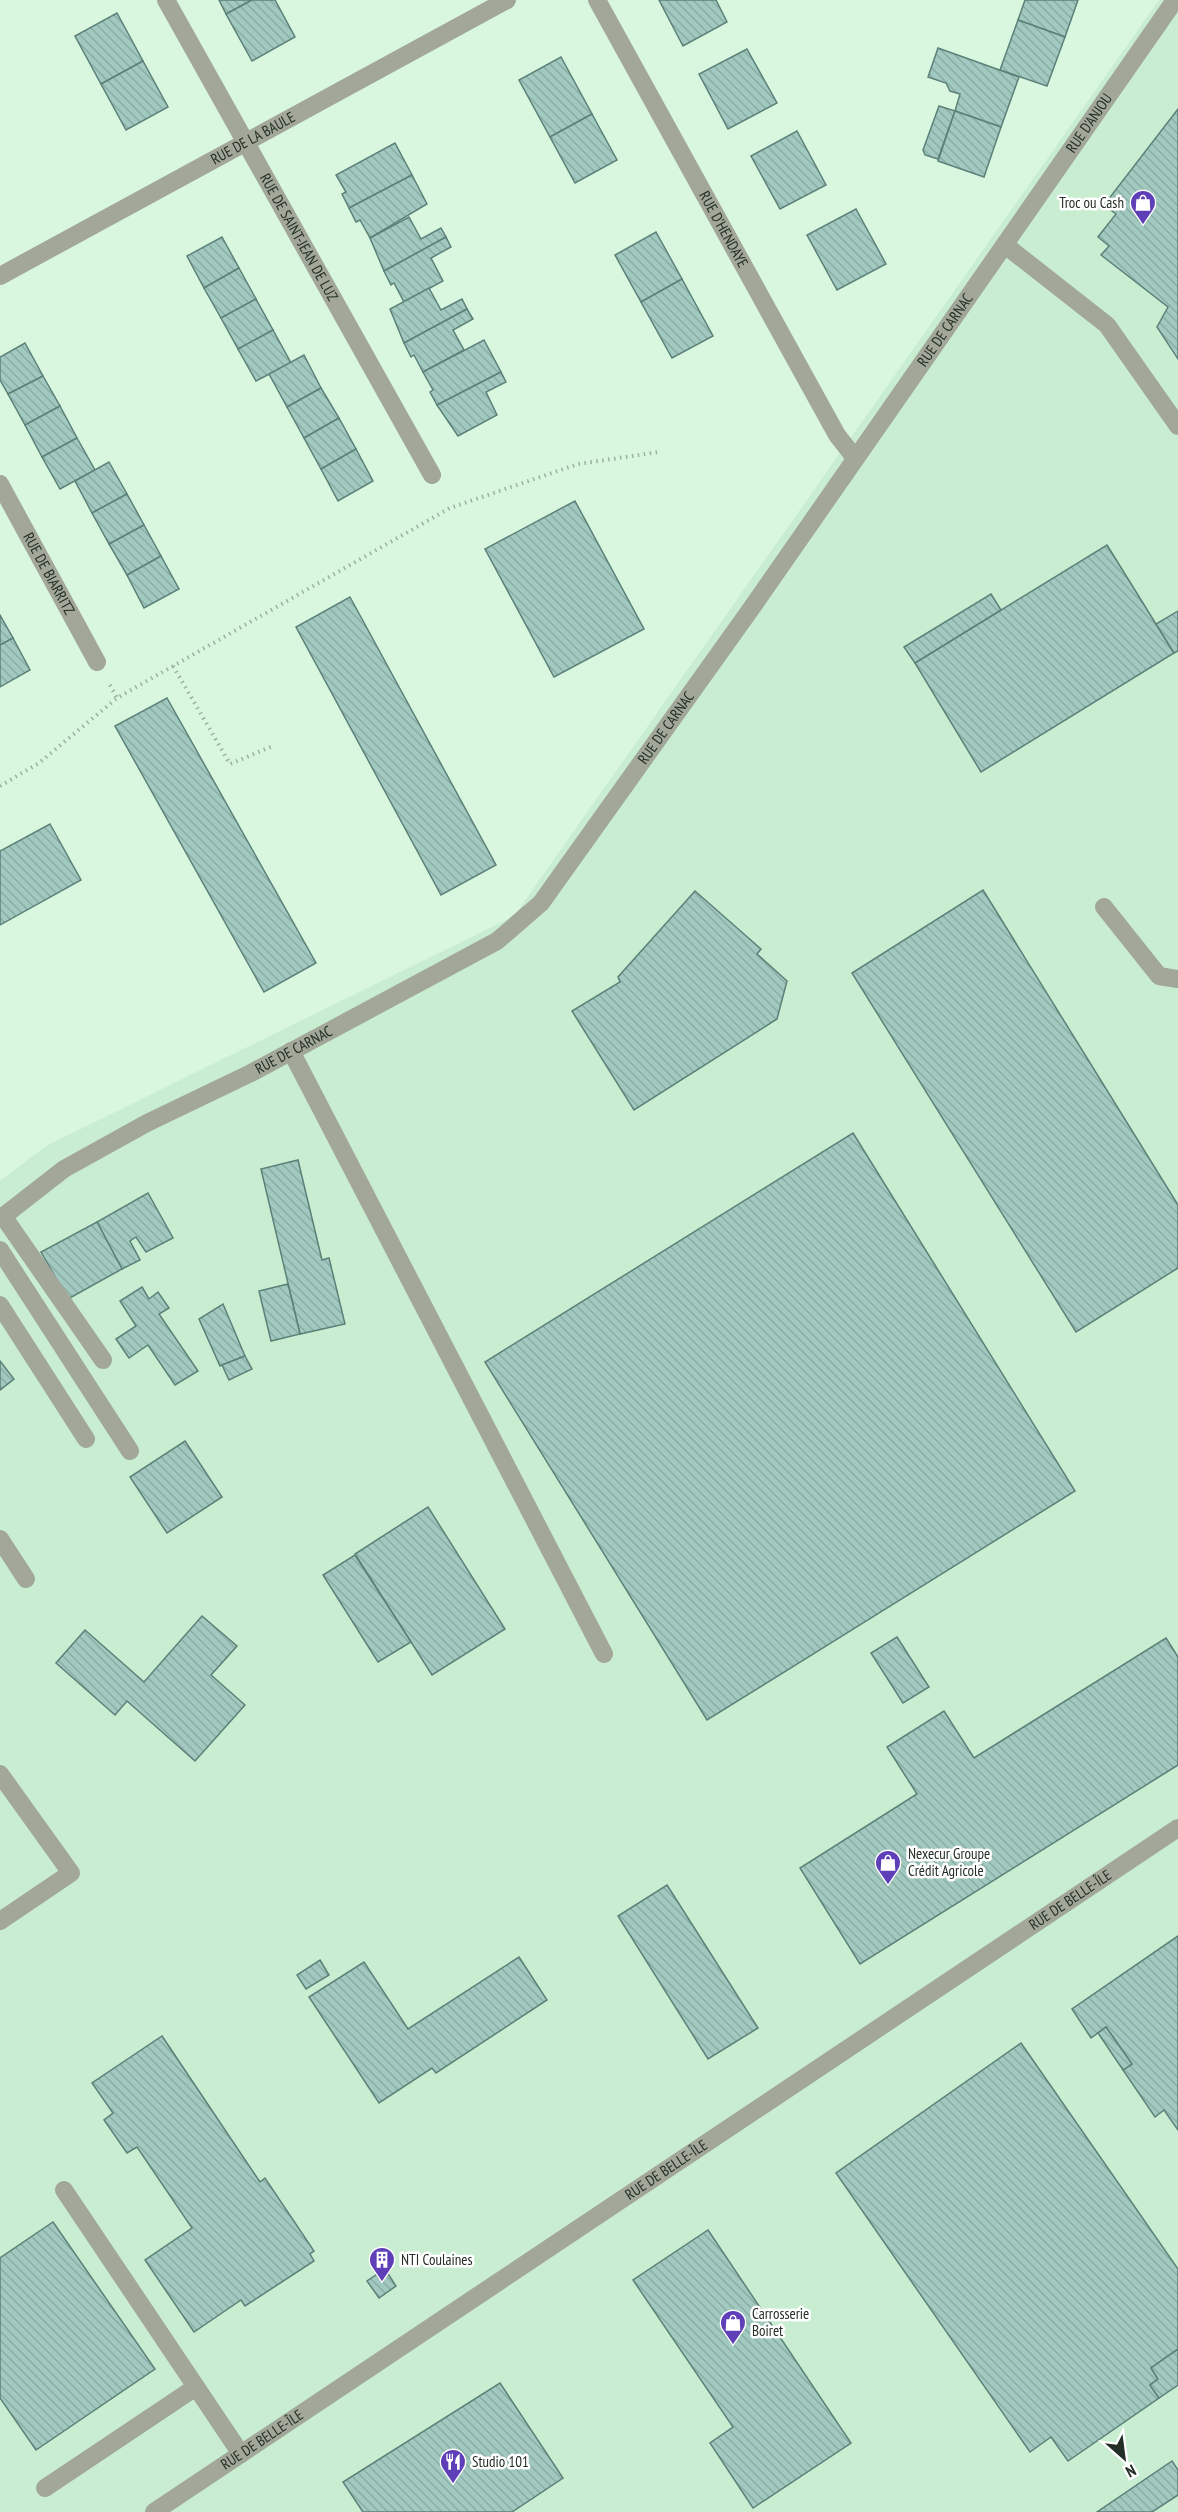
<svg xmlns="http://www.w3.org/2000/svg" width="1178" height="2512" font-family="'PT Sans Narrow',sans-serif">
	<defs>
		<pattern id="building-back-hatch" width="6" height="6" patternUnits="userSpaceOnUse" patternTransform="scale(1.5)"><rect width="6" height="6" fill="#a1c9bf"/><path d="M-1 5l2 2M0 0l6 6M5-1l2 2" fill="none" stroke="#8aada4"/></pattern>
	</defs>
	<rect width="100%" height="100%" fill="#d9f7df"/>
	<path fill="#c9edd1" d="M1159 0H1178V2512H0V1181L46 1146 514 916Z"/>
	<g fill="url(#building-back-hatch)" stroke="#5b8178" stroke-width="1.5">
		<path d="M219 0H252L226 14Z"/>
		<path d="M252 0H275L295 37 252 61 226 14Z"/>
		<path d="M659 0H716L727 22 683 46Z"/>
		<path d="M1025 0H1078L1065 37 1018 20Z"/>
		<path d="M117 13 143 61 101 84 75 36Z"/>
		<path d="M1018 20 1065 37 1047 86 1000 70Z"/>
		<path d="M938 48 1019 77 1001 127 955 111 960 94 950 91 946 83 928 77Z"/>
		<path d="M747 49 777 103 728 129 699 74Z"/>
		<path d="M561 57 592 114 550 137 519 80Z"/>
		<path d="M143 61 168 107 126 130 101 84Z"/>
		<path d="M939 106 955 111 938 159 925 155 923 150Z"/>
		<path d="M1178 109V359L1157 327 1168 307 1101 255 1109 246 1098 237 1116 214 1104 205Z"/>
		<path d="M955 111 1001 127 984 177 938 161Z"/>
		<path d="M592 114 617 160 575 183 550 137Z"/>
		<path d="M797 131 826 185 780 209 751 156Z"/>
		<path d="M395 143 412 175 349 208 342 194 346 192 336 175Z"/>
		<path d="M412 175 427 204 370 238 360 220 356 222 349 208Z"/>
		<path d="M856 209 886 264 837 290 807 235Z"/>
		<path d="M409 217 421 239 441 228 446 237 384 271 370 238Z"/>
		<path d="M656 232 682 279 641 302 615 255Z"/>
		<path d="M222 237 239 268 204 288 187 256Z"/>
		<path d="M446 237 451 247 431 258 443 281 404 302 394 283 391 285 384 271Z"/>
		<path d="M239 268 256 299 221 318 204 288Z"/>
		<path d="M682 279 713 336 672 358 641 302Z"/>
		<path d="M429 288 441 310 462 299 467 309 404 343 390 309Z"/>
		<path d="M256 299 273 330 238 349 221 318Z"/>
		<path d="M467 309 473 319 453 330 464 350 423 372 414 355 411 357 404 343Z"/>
		<path d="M273 330 291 363 256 381 238 349Z"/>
		<path d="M484 340 501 372 437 405 430 392 433 390 423 372Z"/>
		<path d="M25 343 43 376 8 394 0 380V357Z"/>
		<path d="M304 355 321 388 287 407 269 374Z"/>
		<path d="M501 372 506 382 486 392 497 415 458 436 437 405Z"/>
		<path d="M43 376 60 406 25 425 8 394Z"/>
		<path d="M321 388 339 418 304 438 287 407Z"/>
		<path d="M60 406 77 438 42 457 25 425Z"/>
		<path d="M339 418 356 449 321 469 304 438Z"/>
		<path d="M77 438 95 470 60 489 42 457Z"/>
		<path d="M356 449 373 481 338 501 321 469Z"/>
		<path d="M109 462 127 494 92 513 75 481Z"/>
		<path d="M127 494 144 525 109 544 92 513Z"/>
		<path d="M575 501 644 629 554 677 485 549Z"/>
		<path d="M144 525 161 556 127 575 109 544Z"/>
		<path d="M1107 545 1174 653 981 772 915 663Z"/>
		<path d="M161 556 179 589 144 608 127 575Z"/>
		<path d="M991 594 1001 610 915 663 904 647Z"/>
		<path d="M350 597 496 865 441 895 296 627Z"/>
		<path d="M1178 611V651L1174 653 1156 624Z"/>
		<path d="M0 615 13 638 0 645Z"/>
		<path d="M13 638 30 670 0 687V645Z"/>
		<path d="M167 698 316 963 264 992 115 726Z"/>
		<path d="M50 824 81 880 0 925V851Z"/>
		<path d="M983 890 1178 1205V1268L1076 1332 852 973Z"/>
		<path d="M695 891 761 949 757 954 787 981 777 1019 634 1110 572 1011 620 982 618 977Z"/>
		<path d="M853 1133 1075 1491 707 1720 485 1362Z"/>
		<path d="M298 1160 322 1260 329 1258 345 1324 300 1334 261 1169Z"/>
		<path d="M148 1193 173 1238 146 1252 136 1237 130 1241 140 1260 122 1269 97 1222Z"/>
		<path d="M97 1222 122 1269 68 1299 41 1252Z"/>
		<path d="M288 1284 300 1334 271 1341 259 1291Z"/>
		<path d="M142 1287 149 1299 158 1292 169 1308 159 1314 198 1371 175 1385 148 1345 129 1358 116 1339 136 1326 120 1301Z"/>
		<path d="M223 1304 245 1356 220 1366 199 1319Z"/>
		<path d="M245 1356 252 1369 229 1380 222 1365Z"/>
		<path d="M0 1361 14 1379 0 1390Z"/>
		<path d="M185 1441 222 1497 167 1533 130 1477Z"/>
		<path d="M428 1507 505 1629 432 1675 355 1554Z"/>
		<path d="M355 1555 411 1642 378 1662 323 1575Z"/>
		<path d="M202 1616 237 1646 211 1675 245 1705 195 1761 127 1701 115 1715 56 1663 85 1630 144 1682Z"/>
		<path d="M897 1637 929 1687 903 1703 871 1653Z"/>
		<path d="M1166 1638 1178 1657V1765L860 1964 800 1868 917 1794 887 1747 944 1711 974 1758Z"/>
		<path d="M667 1885 758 2028 708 2059 618 1916Z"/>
		<path d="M1178 1936V2130L1164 2110 1155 2117 1123 2070 1132 2064 1106 2027 1091 2038 1072 2009Z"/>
		<path d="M519 1957 547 2000 436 2073 432 2068 379 2103 309 1997 364 1962 408 2029Z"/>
		<path d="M320 1960 329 1975 306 1989 297 1975Z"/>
		<path d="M1106 2027 1132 2064 1123 2070 1098 2033Z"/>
		<path d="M162 2036 260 2182 265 2178 314 2251 310 2254 314 2261 245 2306 241 2300 194 2332 145 2260 192 2228 137 2147 127 2153 104 2120 113 2113 92 2083Z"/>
		<path d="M1021 2043 1178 2269V2349L1151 2368 1158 2379 1150 2385 1159 2398 1068 2461 1051 2437 1030 2452 836 2173Z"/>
		<path d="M53 2222 155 2369 36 2450 0 2398V2258Z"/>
		<path d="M708 2230 851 2443 753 2508 710 2443 733 2427 633 2280Z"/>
		<path d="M385 2269 396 2286 379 2298 367 2281Z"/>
		<path d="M1178 2349V2385L1159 2398 1150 2385 1158 2379 1151 2368Z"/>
		<path d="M500 2383 563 2478 512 2512H363L343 2482Z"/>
		<path d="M1172 2461 1178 2470V2495L1152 2512H1097Z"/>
	</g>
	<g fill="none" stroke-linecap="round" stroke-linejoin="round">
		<g stroke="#9ab29f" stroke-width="4" stroke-dasharray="1.5 4.5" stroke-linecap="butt">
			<path d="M173 666 230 764 273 746"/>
			<path d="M110 685 117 698"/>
			<path d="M0 786 39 763 117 698 450 508 578 464 659 452"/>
		</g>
		<g stroke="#a2a799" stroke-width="18">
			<path id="s1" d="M166 0 432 475"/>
			<path id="s2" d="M597 0 837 435 855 458"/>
			<path d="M1005 245 1107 325 1178 426"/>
			<path id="s3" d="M0 276 507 0"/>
			<path id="s4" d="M0 484 97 662"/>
			<path d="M1104 907 1159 976 1178 979"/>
			<path d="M291 1051 604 1654"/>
			<path d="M3 1216 103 1360"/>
			<path id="s5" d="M0 1219 64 1169 147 1123 251 1073 497 941 541 903 753 606 1175 0"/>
			<path d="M0 1250 130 1451"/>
			<path d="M0 1305 86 1439"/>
			<path d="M0 1539 26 1579"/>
			<path d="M0 1774 71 1873 0 1921"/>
			<path d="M64 2190 241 2454"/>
			<path d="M45 2488 196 2387"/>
			<path id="s6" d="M154 2512 1178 1828"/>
		</g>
	</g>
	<defs>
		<symbol id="shop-pin" viewBox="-11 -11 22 30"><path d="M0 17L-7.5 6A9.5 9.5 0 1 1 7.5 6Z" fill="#5e3fb8" stroke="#fff"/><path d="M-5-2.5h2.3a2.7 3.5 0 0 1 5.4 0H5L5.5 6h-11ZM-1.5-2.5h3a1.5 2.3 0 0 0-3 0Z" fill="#fff"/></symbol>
		<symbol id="building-pin" viewBox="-11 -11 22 30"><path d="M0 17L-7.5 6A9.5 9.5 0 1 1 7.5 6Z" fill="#5e3fb8" stroke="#fff"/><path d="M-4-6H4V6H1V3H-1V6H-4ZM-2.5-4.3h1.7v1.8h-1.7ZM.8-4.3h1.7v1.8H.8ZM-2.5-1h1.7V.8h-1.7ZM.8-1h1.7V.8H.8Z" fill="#fff"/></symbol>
		<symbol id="restaurant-pin" viewBox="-11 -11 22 30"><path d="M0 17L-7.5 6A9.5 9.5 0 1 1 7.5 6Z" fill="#5e3fb8" stroke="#fff"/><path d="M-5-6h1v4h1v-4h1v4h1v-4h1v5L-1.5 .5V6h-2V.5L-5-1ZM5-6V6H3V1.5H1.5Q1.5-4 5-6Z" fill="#fff"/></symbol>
	</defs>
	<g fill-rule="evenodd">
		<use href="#shop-pin" x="1128" y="188" width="30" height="40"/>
		<use href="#shop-pin" x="873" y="1848" width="30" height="40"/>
		<use href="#building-pin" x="367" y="2245" width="30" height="40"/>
		<use href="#shop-pin" x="718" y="2308" width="30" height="40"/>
		<use href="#restaurant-pin" x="438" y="2447" width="30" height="40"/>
	</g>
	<g text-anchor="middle" stroke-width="5" stroke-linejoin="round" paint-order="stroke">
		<g font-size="15" fill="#232f26" stroke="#fff">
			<text dy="5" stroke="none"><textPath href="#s5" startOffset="1582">RUE D'ANJOU</textPath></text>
			<text dy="5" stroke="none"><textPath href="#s3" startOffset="288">RUE DE LA BAULE</textPath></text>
			<text dy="5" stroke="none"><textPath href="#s2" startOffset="262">RUE D'HENDAYE</textPath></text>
			<text dy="5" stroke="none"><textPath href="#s1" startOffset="272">RUE DE SAINT-JEAN DE LUZ</textPath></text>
			<text dy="5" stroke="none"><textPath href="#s5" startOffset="1330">RUE DE CARNAC</textPath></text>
			<text dy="5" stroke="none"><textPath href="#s4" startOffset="102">RUE DE BIARRITZ</textPath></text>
			<text dy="5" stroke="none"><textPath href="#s5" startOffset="844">RUE DE CARNAC</textPath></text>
			<text dy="5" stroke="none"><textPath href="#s5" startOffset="340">RUE DE CARNAC</textPath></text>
			<text dy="5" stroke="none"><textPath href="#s6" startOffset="1102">RUE DE BELLE-ÎLE</textPath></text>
			<text dy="5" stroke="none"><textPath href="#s6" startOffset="616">RUE DE BELLE-ÎLE</textPath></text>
			<text dy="5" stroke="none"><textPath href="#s6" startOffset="130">RUE DE BELLE-ÎLE</textPath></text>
		</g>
		<g font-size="15" fill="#232f26" stroke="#fff" text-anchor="start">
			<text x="1124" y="208" text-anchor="end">Troc ou Cash</text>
			<text x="908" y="1859">Nexecur Groupe<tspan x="908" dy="17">Crédit Agricole</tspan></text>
			<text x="401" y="2265">NTI Coulaines</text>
			<text x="752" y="2319">Carrosserie<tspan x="752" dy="17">Boiret</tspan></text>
			<text x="472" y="2467">Studio 101</text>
		</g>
	</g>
	<g transform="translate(1124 2458) rotate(152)" stroke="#ffffff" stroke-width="4.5" paint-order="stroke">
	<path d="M0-4.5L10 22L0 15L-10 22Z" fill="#232f26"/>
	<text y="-9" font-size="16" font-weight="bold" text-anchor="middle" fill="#232f26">N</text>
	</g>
</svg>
